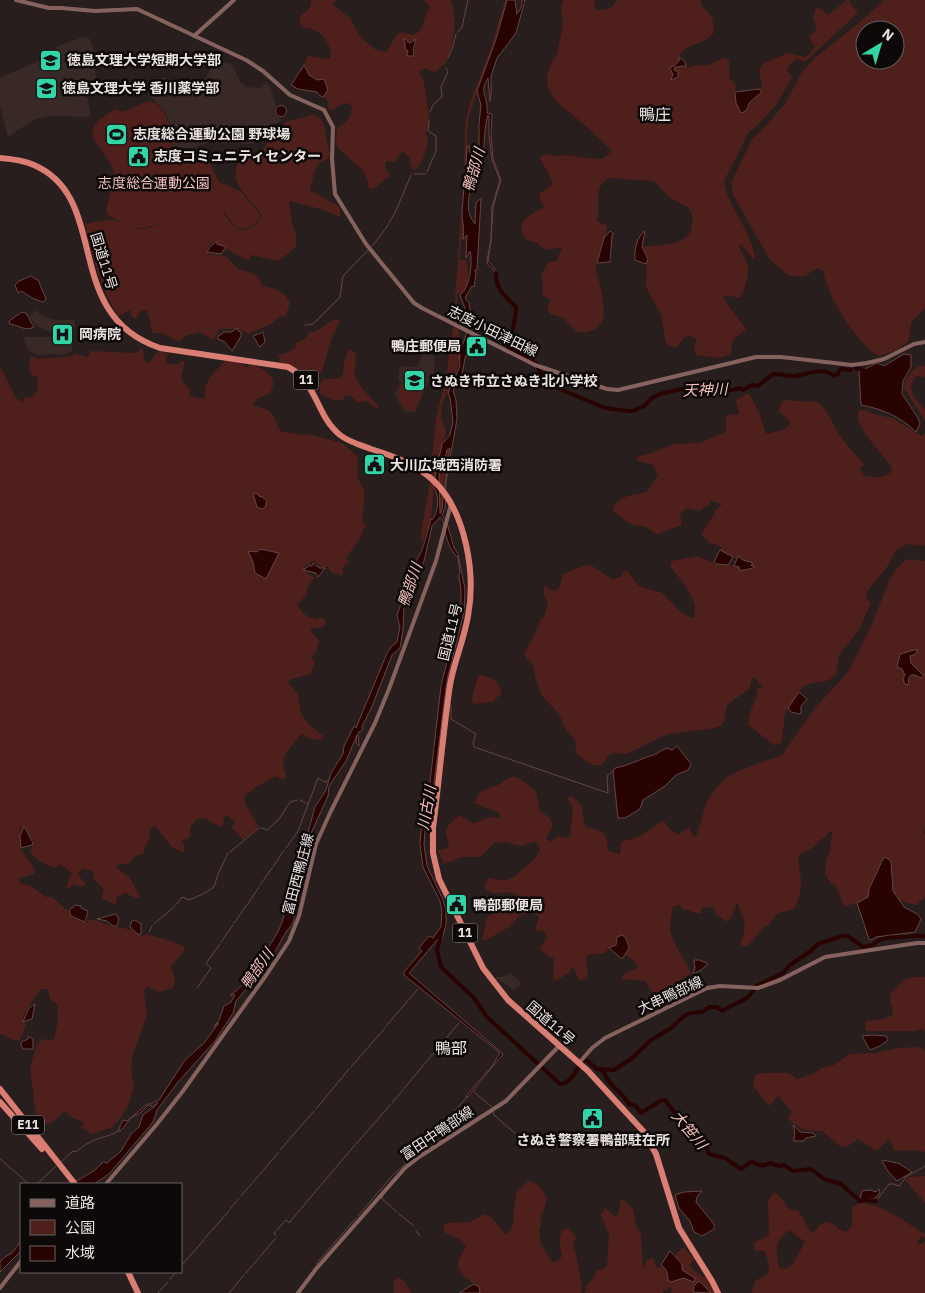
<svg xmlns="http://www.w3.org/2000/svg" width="925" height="1293" font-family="'IBM Plex Sans','Noto Sans JP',sans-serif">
	<rect width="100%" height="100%" fill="#281e1d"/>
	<g fill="#382826">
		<path d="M84 37 90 39 94 51 92 55V65L95 70 97 84 88 91 87 95 91 117 50 116 35 119 8 137 0 106V77L52 56 57 46Z"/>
		<path d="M221 63H228L234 67 240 82 247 87 261 88 266 83 270 86 276 106 273 111 282 120 265 131 253 144 208 143 192 148H174L166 113 150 96 151 87 159 78H166L167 83 190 85 191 83 197 84 206 78 212 65 218 66Z"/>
		<path d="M35 310 44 317 56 320H75L72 351 64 355 49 354 38 356 28 350 23 337H51L52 333 37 326 30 318V316Z"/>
		<path d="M424 351 435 356 434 372 424 391 415 413 405 412 394 394 401 383 398 380 400 366 417 367Z"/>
		<path d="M511 973 522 984 513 990 506 984 496 978V977H501Z"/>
	</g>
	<g fill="#4e1f1b" fill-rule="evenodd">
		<path d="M311 0H336L332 4 351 19 358 33 364 40 376 50 385 52C393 48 393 30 405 33 408 33 410 35 413 35 426 30 422 17 430 8L429 5 423 0H450C459 11 453 50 446 62 444 66 438 68 435 72L424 68 419 72 424 82 430 124 426 133 428 142 424 157 416 170 412 169 409 156 403 152 400 154 395 162 388 161 385 163 386 170 390 175 388 177 375 188 370 189 368 187 369 184 363 170 339 149 336 144 337 128C346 123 352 117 352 107L349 103 340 105 332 111 328 108 329 102 323 97C327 92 327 84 324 79L317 80 309 75 304 65 308 56 329 59 331 57C330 40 320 29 304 28L299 23 301 15C308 11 311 8 311 0ZM404 39 411 43 416 40 414 55H408Z"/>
		<path d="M505 0H507L496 39 469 116 467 135V168L464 219 465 231 463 239 461 241 460 260H466C469 272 471 291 457 295V323L462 346 454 381 445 396 441 408V418L446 431 435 475 431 519 423 541 420 538 429 488 436 417 445 383 453 329 464 173 465 125 470 103 491 48Z"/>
		<path d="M563 0H595L594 6 597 10C607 10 613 9 617 0H701V5L712 17 714 32C706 45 689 42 679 55V61L676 63 672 71 674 80 675 67 684 65 688 68 693 66 709 65 725 57 729 61V78L736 85 734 97 749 105 761 92 759 89 762 87 759 70 762 65 768 61 789 53 804 57 810 54 815 46 809 38 810 35 817 29 813 17 816 8H819L828 15 847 0H849L851 4 858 13 805 62 797 59 790 65 787 70 792 77 777 104 758 125 749 132 724 181C729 210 750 227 755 257L753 259 741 244 739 245C741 254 747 260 748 267 749 275 745 290 740 298L725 295 723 298 746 329C733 341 733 335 731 355L718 358 696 355 694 349 697 340 690 335 684 338 677 347H671L666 343 661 315 646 287 647 255 642 247C658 244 691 248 692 224 693 218 692 213 689 208L669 197 654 181 609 178C592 186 601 206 597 221L607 226C606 240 598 252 596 267 595 273 599 279 600 285 602 299 610 320 595 329 589 332 583 333 577 332L562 317 550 314 547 308 551 299 542 296 543 282 541 276 548 262 557 261 562 247 546 250 537 243 525 239C515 221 529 215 544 207L539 198 540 193 553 184 548 172 540 159 541 156 547 154 556 156 570 155 586 158 602 159 612 151 587 127 558 103C553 98 547 88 547 81 546 74 552 59 557 55L563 23 561 8Z"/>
		<path d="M884 0H925V308L911 323 909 340 897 350 879 356C856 343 828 297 823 271L817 268 805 276H789L770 260 733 195 731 183 752 139 760 132 785 104 802 72 816 57 859 23ZM865 30H895V60H865Z"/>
		<path d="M149 101C169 106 170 130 174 148L202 154 210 163 219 182 240 191 261 215C256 226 249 228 238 229L226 215 224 209 225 216 238 230C250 229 257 227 262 215 254 202 232 187 236 170 237 164 241 157 243 151L261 154 274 129 291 120 314 115 321 119 324 126 330 156 326 160 318 163 313 177 310 190 340 207V217L324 210 289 201 292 222 296 235V247L279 261 251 255 249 260C236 256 226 247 214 242L209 245 207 250 208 254 220 255 228 258 237 268 256 275 260 280 262 286C275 289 284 290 290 303L285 317 280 316 271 324 248 334 240 329H219L214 340 199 332 185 336 180 341H176L163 333H153C149 326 151 317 146 310L141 311 135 319 132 317 130 310 118 316C101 288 92 256 85 225 95 221 109 218 120 222 136 227 140 234 158 224L144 228H134L109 216 106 210 115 174 109 161 93 138C90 122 104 117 115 109L123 112Z"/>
		<path d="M334 319 340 320 332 337 322 372 317 375 313 371 309 370 315 385 316 392C303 373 303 370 280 362L278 355 287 353 296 348 295 344 306 338 309 332H315Z"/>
		<path d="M142 347 143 348 144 360 148 363 151 362 155 354 159 352 167 353 166 362 167 364H179L181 361H185C182 375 177 379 190 389V396L203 399 205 395C203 380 218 369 227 359L236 360 247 368 250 364C257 365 276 375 273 385 273 388 271 390 270 393L257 399 253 405C258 408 264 407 269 411 276 416 276 426 282 432L316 436 342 443 356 455 358 460 357 476 365 492 362 521 367 527 364 528 360 538 346 558 349 562 342 568 344 572 341 576 329 571V566L324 568 313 561 304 567 307 573 315 578 307 587V594L297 605 304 614 315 620 321 617 326 621 324 627 311 628V631L319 641 316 652 311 657 315 662 311 674 291 679 288 683C304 696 296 703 303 716 308 725 315 730 324 736L321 740 310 739 301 734C291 748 277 757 286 774L284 780 275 776 255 788 244 797 246 805 259 827 243 840 232 827 235 822 227 815 224 818 223 824 220 827 204 818 197 819 190 828 191 834 188 839 181 840 184 845V853L173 848 155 826 151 827 148 843 144 848 145 853 134 857 128 864H118L117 868 130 878 140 896 138 899 125 893 117 897 116 905 101 898 104 890 94 879V874L90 870 83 868 78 874 82 880 86 883 82 887 73 884 69 889 66 888 72 873 60 864 56 868C44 865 38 861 30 852L34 841 25 828 21 827 20 829V848L35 869 34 874 19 878V883L31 886 46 897H52L68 911 72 918 86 923 92 919C100 921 109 926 116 927 126 928 133 930 142 936L146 934C159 938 172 941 184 946L185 950C181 957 174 960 171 967L175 980 173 988 159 992 147 986 144 991 147 1015 132 1057 131 1071 134 1087 128 1106 119 1120 111 1128 91 1134 81 1127 84 1122 73 1118 65 1111 50 1124 44 1123 36 1117 30 1068 37 1044 43 1039 50 1040 54 1039 58 1020 57 1004 50 999 48 989H42L39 991 23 1015V1022L26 1025 20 1040 16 1041 2 1034 0 1035V366L16 398 22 402 26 397H32L37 390 38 378 31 374 29 369 31 356 39 359 73 356 75 353 87 357 91 351 132 353 138 352Z"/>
		<path d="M350 349C361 354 353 365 355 375 358 388 372 396 379 408L377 409 367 401 358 403 351 396 345 395 343 400H333L320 394V384L324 379C356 381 335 368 350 349Z"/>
		<path d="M919 366H925V377L916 376C905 389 916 400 925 410V421L904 388C904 380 912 370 919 366Z"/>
		<path d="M403 381 423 392 415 411 404 409 397 394Z"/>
		<path d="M749 393 759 413 766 434 783 430 790 425V421L779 412 780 405 784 400 816 402C829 408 832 425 841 437 848 447 857 455 864 465L859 469 865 476C874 478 885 478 892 471V468C884 454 851 425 859 410H866L873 414 892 418 922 436 925 433V546L907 544 896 550 887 567 866 593V597L871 603 859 630 839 655 836 675C827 685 813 680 803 687 798 691 795 699 792 704 791 707 787 710 785 713L782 742 777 745H774L748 725C748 710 757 702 757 689L763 686 758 683 756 678 752 679 749 689 727 705 724 721 721 726 710 729 667 734 627 754 615 753 609 755 602 765C590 767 584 760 576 753L575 740 564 727 560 715 542 696 536 680 533 665 524 655C529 643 538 631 541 618L544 617 548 602C544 597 542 590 545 585L552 591H556L560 586 563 574 586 565 594 567 612 579 621 577 624 571H627L639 586 651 590 661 592 681 612 691 618 694 617C700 599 680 580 670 566L672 561 696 556 717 564 738 566 740 571 750 569 754 566 738 556 737 558 733 557 720 550 722 547 710 543 702 536V533L715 513 714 512 722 504 712 501 710 502 709 507 707 505 700 511C691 510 686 504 680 515L682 525 657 534 646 527 630 524 614 512 613 509C617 496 635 494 647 492L658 475 652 464 638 461 636 458 639 456 648 454 674 444 700 443 726 432V417L728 414 737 415 739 413 736 400Z"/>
		<path d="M450 448 448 458V468L444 482 442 510 440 515 439 471 442 463 445 458 447 450Z"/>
		<path d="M912 559 925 561V828L924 833 925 834V897L916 905 900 901 893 891 891 861 885 858 883 859 869 889 868 897 857 903 846 906 843 904 837 888 830 882 825 874 826 860 830 852 832 832 830 831 825 838H823L812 848 799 855C797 864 801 872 801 881 802 889 798 902 794 909L778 913 770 923 762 929 748 946 745 947 740 944C748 923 745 922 737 902L732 916 728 921H725L715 913V907L701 908V914L682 909 680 905 673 907C672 913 670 922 670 928 672 944 685 958 691 973 686 979 679 979 674 984 667 990 668 1000 657 1001L645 981 622 979V977L624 974 638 968 635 962 625 954 627 943 621 937H617L616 945 610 947 605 953 588 955 586 957 588 975 581 981 578 979 574 968H571L569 973 555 981 553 978 554 959 541 951 540 948 547 938 545 932 535 930 539 917 533 912 520 915 509 927 488 939 482 941 487 917C498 909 512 910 520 898 511 885 492 901 484 886L488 878C508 882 510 881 524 868 531 863 535 859 540 851L539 845 534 841 522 846 503 842 494 843 481 857H462L444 864 437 850C440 849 443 850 445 849 453 847 446 838 446 834 446 826 452 821 458 816H461L472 823 478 822 489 817 500 818 499 813 474 803 480 792 500 784 508 778 515 777 520 779 536 791 540 811C555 821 555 824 546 838L551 842 558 836 568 838 570 836 573 807 567 798 570 796C587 804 580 813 586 827 604 832 607 830 608 851L620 854 621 842 641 836 663 820 670 829 678 835 689 827 693 836 696 837 707 801 718 786 726 778 738 771 782 755 815 708 848 672 871 626 890 579 897 568 906 560ZM914 650H917L912 654 909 659 914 666 919 671V677L911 675 908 685 906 684 905 675 902 669Z"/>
		<path d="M482 675C492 677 502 683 501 694L492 702 474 704 471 700 478 676Z"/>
		<path d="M915 977H925V1031L922 1029 913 1031H866L865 1021 884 1019 892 1015C895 1007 888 1002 890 994L905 979Z"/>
		<path d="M919 1047 925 1051V1152C914 1149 904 1151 893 1150V1148L889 1139 876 1151 858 1139 850 1145 841 1147 822 1131C805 1131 800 1130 787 1118L792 1112 778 1096 769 1106 753 1086 755 1077 757 1074 763 1073H789L797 1079 815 1073 821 1068 834 1065 850 1054 875 1053 898 1048Z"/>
		<path d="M925 1176V1203L905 1180 910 1177Z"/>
		<path d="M528 1181C539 1182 542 1190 547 1198 546 1203 545 1208 542 1214 540 1219 542 1225 539 1230L541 1244 552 1262 558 1261 562 1256 559 1239 562 1230 569 1228 576 1237 573 1246 575 1250 582 1285 581 1293H480L479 1287C471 1282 454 1272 459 1261 460 1256 464 1251 466 1246L459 1239 445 1233 443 1225 447 1223 470 1222 485 1214 493 1219 506 1235 512 1229 516 1193Z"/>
		<path d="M773 1193H776L785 1202 786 1206 793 1211 796 1209C805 1217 805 1225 812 1233 817 1230 819 1224 825 1222 832 1220 838 1231 846 1232L852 1226V1207C868 1192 909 1225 925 1234V1238L922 1236 918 1241V1246L925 1241V1293H752L755 1281C758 1279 763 1278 766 1275 772 1269 767 1258 765 1251H755L754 1242 764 1238 769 1234 768 1201ZM789 1230 805 1242 793 1264 785 1269 779 1267C776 1247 773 1244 789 1230Z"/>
		<path d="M621 1200H624L633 1209 636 1225 641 1234 643 1268 647 1260 653 1258 656 1267H664L671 1282 683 1278 684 1271 676 1258V1253L684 1247 694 1259 689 1266 701 1276 707 1278 715 1293H711L702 1284 693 1292 694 1293H671L672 1287 662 1291 663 1293H584L586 1291 585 1286 593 1279 597 1269 603 1270 607 1265 609 1235 601 1215 605 1208 615 1216 618 1215Z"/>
		<path d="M399 1277 405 1282 411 1293H394V1280Z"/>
	</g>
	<g fill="#290202" stroke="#634645" fill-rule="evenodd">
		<path d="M507 0H515L517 14 521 8 522 0H525L516 33 497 58 491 76V96L490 101 488 78C478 93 489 97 487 113L492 114 491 135 493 159 501 180 493 207 491 240 488 261 496 270V278L494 270 488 265 487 261 491 240 492 207 500 180 492 160 489 135V116L488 115C484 126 485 140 483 153 483 159 479 161 476 166 474 171 473 179 472 184 468 199 465 211 475 224L476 203 481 198 477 270H475L476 274 474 287 472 286 465 298 469 303 472 321 468 351 465 358 460 386H458L456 385 453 391 456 400 457 419 446 481 445 508 442 515 447 523 454 548 458 554 465 589 464 612 447 680 431 808 425 831 424 844 427 866 443 900 446 911V924L442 940 438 939 409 973 503 1054 467 1098 466 1096 492 1066 500 1053 404 975V972L422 951 419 948 429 936 433 938 441 927 442 911 440 901 423 867 420 844 421 831 429 791 441 686 461 604V590L459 575 460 573 458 557C449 552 444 530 443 520L440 517 432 526 424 561 404 607 403 629 400 648 392 655 371 709 362 726 363 729 358 733 359 746 356 743 357 735 346 761 329 786 328 796 312 831 305 857 307 861 303 880 293 909 295 914 293 923 286 932 276 950 251 985 247 988 236 1001 233 1013 215 1041 178 1082 157 1110 153 1122 109 1174 94 1184H72L95 1170 103 1162 107 1163 121 1151 131 1134 139 1127 143 1115 154 1107 158 1102 153 1106 148 1105 140 1113 132 1117 120 1131H118L123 1120 127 1121 147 1104H151L159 1100 185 1060 204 1043 218 1024V1022L214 1027 219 1020 224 1006 231 1002 235 995H230C241 990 245 978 256 971V967L251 969C263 954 280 935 284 915L291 913 302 854 315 807 326 790 331 773 343 754 344 746 354 726 356 728 387 653 392 646 397 642 400 627 397 615 418 557C423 553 428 528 431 519L432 520C439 511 440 495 433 486L442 444 450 435 453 422 450 397 448 393 460 366C457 350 467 340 468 325 469 315 463 304 460 295 470 288 473 262 470 251L466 258 467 235 463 239C465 230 462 222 462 213 463 191 467 169 467 146H469V152L472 153 479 147V124L481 105 477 91 496 39ZM450 448C448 455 449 462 448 469 445 482 443 496 442 510L440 514 439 471 442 463 445 458 447 450Z"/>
		<path d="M403 39H406L408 42 410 43 416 39 413 50 414 56H407L408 51 405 49V42Z"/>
		<path d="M679 57 685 62 686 66 675 67 674 70 678 72V77L671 80 673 74 670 69 672 66H674L679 61Z"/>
		<path d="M304 65 309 75 317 80 324 79 328 90 323 97 319 95 317 92 298 89 291 85Z"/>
		<path d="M759 89 762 92 750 102 746 111 741 113 736 103 735 92Z"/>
		<circle cx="281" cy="111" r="5.5"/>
		<path d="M610 231 614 234 612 235 610 262 597 263 604 238Z"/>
		<path d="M645 231 642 247 648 259 646 264 635 260C634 251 637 236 645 231Z"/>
		<path d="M217 241V244L226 247 221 254 207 252 210 247Z"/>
		<path d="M31 276 39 281C40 288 45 294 46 300L43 302 32 298 21 291 18 293 15 285 19 281Z"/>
		<path d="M22 312 27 314C29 319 31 323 34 327 25 332 19 325 10 324L9 321Z"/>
		<path d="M238 328V331L241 332V336L232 351 225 342 218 339V336L222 334 223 332H231Z"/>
		<path d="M263 332 265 342 260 347 253 336Z"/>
		<path d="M904 354 911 355V367L903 381 902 394 918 418 920 424 916 432C900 416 882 409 861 405L859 372 877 363 884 366Z"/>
		<path d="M253 493 257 494 260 497 261 496 267 501 265 507 262 509 257 507Z"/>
		<path d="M260 549 279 553 266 579 255 573 253 562 248 551 257 552Z"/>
		<path d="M720 550 733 557 728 565 717 564 714 562Z"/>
		<path d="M738 556 743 560 753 563 751 565 754 566 753 568 740 571 739 567 734 566Z"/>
		<path d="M313 563 318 567 319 566V568H325L318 577 316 573 303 570 310 565 312 566Z"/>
		<path d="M914 650H918L914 655 910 656 911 663 924 676 921 678 915 675H911L909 677 908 685 906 684 905 685 903 679 905 675 902 669 897 667 900 654Z"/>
		<path d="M799 692 807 699 801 706V712L800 714 791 712 788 708Z"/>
		<path d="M677 746 691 764 688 770 676 775 665 786 643 800 640 809 625 818H618L613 771 615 768C629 766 641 758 654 755L655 754H657L659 752 667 748 672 750Z"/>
		<path d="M24 826 33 843 32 845 21 848 20 836Z"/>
		<path d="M885 857 891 861 893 891 904 907 917 914 921 919 915 932 876 937 871 940 869 939 857 903 868 897 869 889 883 859Z"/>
		<path d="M76 905 81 906V908L88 911 85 922 71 916 69 910Z"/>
		<path d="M116 914 119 919 117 926H113L107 921 97 919Z"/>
		<path d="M135 920 141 924V933L139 935 130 927 132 921Z"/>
		<path d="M622 935 626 938 629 948 622 959 609 948 616 945 617 937Z"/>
		<path d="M694 960H700L708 964 701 970 693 974 695 968Z"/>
		<path d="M35 1004 32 1019 23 1022 29 1008Z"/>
		<path d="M872 1035 886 1036 888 1040 880 1046 870 1050 862 1036Z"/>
		<path d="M28 1036 33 1039V1049H24L21 1046V1042L28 1039Z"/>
		<path d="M793 1125 800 1132 813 1133 816 1136 806 1138 804 1141H794L795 1132Z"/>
		<path d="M882 1160 898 1163 912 1172 897 1181 887 1170Z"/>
		<path d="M879 1189 880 1193 874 1199H860L862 1191 870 1190 876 1192Z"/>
		<path d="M702 1191 697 1197 696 1202 714 1224V1229L702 1236 694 1232 690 1221 679 1208 675 1195 684 1192Z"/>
		<path d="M21 1241V1251L0 1272V1262L5 1257 12 1253Z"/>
		<path d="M670 1251 682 1264V1270L695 1278 694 1282 683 1278 671 1282 668 1280C668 1273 666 1268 661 1265Z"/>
		<path d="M699 1281 711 1293 693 1292 694 1286Z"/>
		<path d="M474 1284 479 1287 480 1293H459Z"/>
	</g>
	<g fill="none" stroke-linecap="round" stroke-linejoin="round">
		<g stroke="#634645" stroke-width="1">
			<path d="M458 32 462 27 468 0"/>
			<path d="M448 58 452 49 456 34"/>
			<path d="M430 112 433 105 442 97 441 87 448 72 446 68"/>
			<path d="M427 172 436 151V136L428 131 429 121"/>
			<path d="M414 174H426"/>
			<path d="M305 325 313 324 340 297 343 276 373 245 386 228 395 213 411 175"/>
			<path d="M451 705V719L476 734 473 743 474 747 608 793 607 776 613 771"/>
			<path d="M300 800 308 804"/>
			<path d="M261 828 267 830 279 819 290 802 297 800"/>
			<path d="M286 848 298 831 318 778 324 782 328 781"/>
			<path d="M230 852 259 828"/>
			<path d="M273 867 284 850"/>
			<path d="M260 885 272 868"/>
			<path d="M247 905 259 887"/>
			<path d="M234 923 246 906"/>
			<path d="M154 924C164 915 175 908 182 897L189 900 203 894 214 887 218 874 228 853"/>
			<path d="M149 932 152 926"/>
			<path d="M221 942 233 925"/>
			<path d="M207 962 220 944"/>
			<path d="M197 988 211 968 206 963"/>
			<path d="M386 1026 418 989"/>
			<path d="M427 1061 459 1023"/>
			<path d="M351 1067 385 1028"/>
			<path d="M474 1092 492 1107"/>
			<path d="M392 1103 426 1062"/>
			<path d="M316 1109 349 1069"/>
			<path d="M493 1111 494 1115 517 1135"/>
			<path d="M432 1137 467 1097"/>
			<path d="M356 1144 391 1104"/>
			<path d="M280 1150 314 1111"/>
			<path d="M0 1159 29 1184"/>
			<path d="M61 1162 73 1151 76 1152C83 1146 89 1142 97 1139 105 1136 112 1136 119 1130"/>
			<path d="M393 1175 419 1152 431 1139"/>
			<path d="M37 1184 56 1166"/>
			<path d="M321 1185 355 1145"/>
			<path d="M249 1187 279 1152"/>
			<path d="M241 1196 248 1188"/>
			<path d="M383 1196 382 1199 397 1212"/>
			<path d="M876 1201 889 1184H893L899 1186 906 1177 925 1166"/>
			<path d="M230 1209 239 1198"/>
			<path d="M399 1214 414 1226"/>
			<path d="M358 1216 392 1176"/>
			<path d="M277 1230 286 1220 289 1223 320 1186"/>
			<path d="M276 1231 274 1234 276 1235"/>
			<path d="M416 1231 420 1236"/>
			<path d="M205 1238 229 1211"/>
			<path d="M316 1264 356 1218"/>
			<path d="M181 1266 204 1240"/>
			<path d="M246 1273 276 1238"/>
			<path d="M170 1279 176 1272"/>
			<path d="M158 1293 168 1282"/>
			<path d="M229 1293 244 1275"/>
		</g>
		<g stroke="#290202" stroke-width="4">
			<path d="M496 273C495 289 506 297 516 307 516 319 512 332 507 343L508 348 537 364"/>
			<path d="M538 368 548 384 605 408 628 411H633L644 406 652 398 660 394 687 388 700 392H723L740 388 743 390 752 385 758 386 773 374C780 374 787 376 794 376 807 375 822 366 834 376L838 374 840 369 851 370"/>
			<path d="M856 368 863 370 866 372"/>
			<path d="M441 935 437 950 441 967 474 998 487 1017 560 1084C568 1084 575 1074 579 1066"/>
			<path d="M756 986 783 973 790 965 811 951 818 944 842 936H848L863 947 873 945C881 936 894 938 904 937 912 937 918 934 925 936"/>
			<path d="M582 1062 586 1060 597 1069 614 1070 631 1059 651 1040 671 1028 684 1016 691 1013 702 1012 710 1007H717L722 1011C733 1003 745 1003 753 991"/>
			<path d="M601 1070C606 1074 606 1078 610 1083 616 1090 624 1095 629 1104L636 1106 641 1113 662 1100H665L684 1125 706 1146 709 1154 725 1158 741 1169 751 1162C759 1164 762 1168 770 1163L779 1166 784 1165 793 1171 811 1169 824 1179 841 1184 860 1201 864 1200 876 1201"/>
		</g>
		<g stroke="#86625e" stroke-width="4">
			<path d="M16 0 49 8H61L95 11 137 9 246 60 263 71 290 95 324 110 333 127 332 159 335 194 366 244 414 303 422 308 535 365 607 389 618 390 756 357H781L852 365 867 363 884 359 914 344 925 342"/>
			<path d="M194 36 234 0"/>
			<path d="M579 1063 592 1048 605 1038 707 988 720 986 758 988 780 980 825 957 917 943H925"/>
			<path d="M106 1184 157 1124 183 1091 267 974 289 941 299 916 316 844 330 813 375 723 389 689 436 561 451 504"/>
			<path d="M0 1288 21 1261"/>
			<path d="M298 1293 316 1269 405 1168 419 1157 506 1101 559 1046"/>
		</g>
		<g stroke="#da7d73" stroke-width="6">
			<path d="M0 158C12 159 23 160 34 165 112 199 60 314 160 348L288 367C318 383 316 416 340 435 349 442 360 445 371 449 393 456 416 464 434 481 466 512 476 574 468 616 464 640 454 662 450 685 443 733 439 781 433 828V853L439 879 483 968 508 1000 588 1071 644 1132 656 1154 679 1228 712 1281 718 1293"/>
			<path d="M0 1089 75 1184"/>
			<path d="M0 1102 42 1149"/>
			<path d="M128 1272 138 1293"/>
		</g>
	</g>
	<defs>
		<symbol id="university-square" viewBox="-11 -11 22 22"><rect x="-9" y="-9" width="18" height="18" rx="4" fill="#33d4a8" stroke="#0e0909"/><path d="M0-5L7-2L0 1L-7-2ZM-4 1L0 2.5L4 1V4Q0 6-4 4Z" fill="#111"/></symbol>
		<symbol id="stadium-square" viewBox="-11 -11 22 22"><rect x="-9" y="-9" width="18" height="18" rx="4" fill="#33d4a8" stroke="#0e0909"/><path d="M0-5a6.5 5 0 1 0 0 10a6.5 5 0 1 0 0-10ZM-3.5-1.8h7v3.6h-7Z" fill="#111"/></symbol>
		<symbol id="civic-square" viewBox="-11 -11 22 22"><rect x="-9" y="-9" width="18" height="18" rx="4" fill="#33d4a8" stroke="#0e0909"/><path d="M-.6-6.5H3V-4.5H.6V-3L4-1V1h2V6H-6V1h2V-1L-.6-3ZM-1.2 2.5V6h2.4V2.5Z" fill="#111"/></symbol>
		<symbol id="hospital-square" viewBox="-11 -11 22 22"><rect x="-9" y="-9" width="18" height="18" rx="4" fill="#33d4a8" stroke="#0e0909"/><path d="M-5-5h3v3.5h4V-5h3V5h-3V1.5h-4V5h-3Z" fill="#111"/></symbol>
		<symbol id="school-square" viewBox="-11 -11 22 22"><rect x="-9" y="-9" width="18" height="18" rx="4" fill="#33d4a8" stroke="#0e0909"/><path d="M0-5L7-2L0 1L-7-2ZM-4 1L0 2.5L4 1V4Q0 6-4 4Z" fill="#111"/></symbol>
	</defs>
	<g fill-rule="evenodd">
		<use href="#university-square" x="38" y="48" width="25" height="25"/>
		<use href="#university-square" x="34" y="76" width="25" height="25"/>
		<use href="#stadium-square" x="104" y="122" width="25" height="25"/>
		<use href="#civic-square" x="126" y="144" width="25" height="25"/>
		<use href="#hospital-square" x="50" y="322" width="25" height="25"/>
		<use href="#civic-square" x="464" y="334" width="25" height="25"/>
		<use href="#school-square" x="402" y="368" width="25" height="25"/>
		<use href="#civic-square" x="362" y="452" width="25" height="25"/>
		<use href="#civic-square" x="444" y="892" width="25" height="25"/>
		<use href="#civic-square" x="580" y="1106" width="25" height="25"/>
	</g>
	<g text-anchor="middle" stroke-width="5" stroke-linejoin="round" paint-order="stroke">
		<g fill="#0e0909" stroke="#a8a2a1" stroke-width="1">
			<rect x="293.5" y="370.5" width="25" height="19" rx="4"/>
			<rect x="452.5" y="923.5" width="25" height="19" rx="4"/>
			<rect x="12" y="1115.5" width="32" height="19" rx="4"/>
		</g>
		<g font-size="12" font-weight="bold" fill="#eae3e2">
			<text x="306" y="384">11</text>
			<text x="465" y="937">11</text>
			<text x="28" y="1129">E11</text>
		</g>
		<g font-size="14" font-weight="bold" fill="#eae3e2" stroke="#0e0909" text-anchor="start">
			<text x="67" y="65">徳島文理大学短期大学部</text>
			<text x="62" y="93">徳島文理大学 香川薬学部</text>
			<text x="133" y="139">志度総合運動公園 野球場</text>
			<text x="154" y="161">志度コミュニティセンター</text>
			<text x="79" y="339">岡病院</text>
			<text x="461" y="351" text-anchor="end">鴨庄郵便局</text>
			<text x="430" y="386">さぬき市立さぬき北小学校</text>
			<text x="390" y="470">大川広域西消防署</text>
			<text x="473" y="910">鴨部郵便局</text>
			<text x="593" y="1145" text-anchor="middle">さぬき警察署鴨部駐在所</text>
		</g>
		<g font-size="14" fill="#f3c2bc" stroke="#0e0909">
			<text x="154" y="188">志度総合運動公園</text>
		</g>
		<g font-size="14" fill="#eae3e2" stroke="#0e0909">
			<text transform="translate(104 261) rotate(73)" y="5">国道11号</text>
			<text transform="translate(493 331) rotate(26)" y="5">志度小田津田線</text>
			<text transform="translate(450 632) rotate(-76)" y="5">国道11号</text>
			<text transform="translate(298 874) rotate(-75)" y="5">富田西鴨庄線</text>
			<text transform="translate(670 995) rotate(-25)" y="5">大串鴨部線</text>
			<text transform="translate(551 1023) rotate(41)" y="5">国道11号</text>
			<text transform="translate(437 1133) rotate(-34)" y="5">富田中鴨部線</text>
		</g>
		<g font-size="15" font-style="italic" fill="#f2c1bb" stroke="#0e0909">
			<text transform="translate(474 170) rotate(-74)" y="5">鴨部川</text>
			<text transform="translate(705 390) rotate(-2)" y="5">天神川</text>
			<text transform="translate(410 585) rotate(-71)" y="5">鴨部川</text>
			<text transform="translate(427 808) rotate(-80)" y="5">川古川</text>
			<text transform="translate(257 969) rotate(-55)" y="5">鴨部川</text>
			<text transform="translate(689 1130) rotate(50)" y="5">大笹川</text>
		</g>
		<g font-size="16" fill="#eae3e2" stroke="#0e0909">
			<text x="655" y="120">鴨庄</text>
			<text x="451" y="1054">鴨部</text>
		</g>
	</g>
	<rect x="20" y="1183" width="162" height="90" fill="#0e0909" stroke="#666060"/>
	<rect x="30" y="1199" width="25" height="8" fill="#86625e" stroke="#666060"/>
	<text x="65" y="1208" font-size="15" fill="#eae3e2">道路</text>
	<rect x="30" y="1220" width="25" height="15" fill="#4e1f1b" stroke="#666060"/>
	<text x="65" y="1233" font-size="15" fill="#eae3e2">公園</text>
	<rect x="30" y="1246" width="25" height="15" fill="#290202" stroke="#666060"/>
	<text x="65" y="1258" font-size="15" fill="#eae3e2">水域</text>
	<g transform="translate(880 45) rotate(38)"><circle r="24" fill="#0e0909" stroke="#666060"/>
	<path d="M0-4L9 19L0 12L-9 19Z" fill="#33d4a8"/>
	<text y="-8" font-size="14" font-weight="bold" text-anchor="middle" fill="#eae3e2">N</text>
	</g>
</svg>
